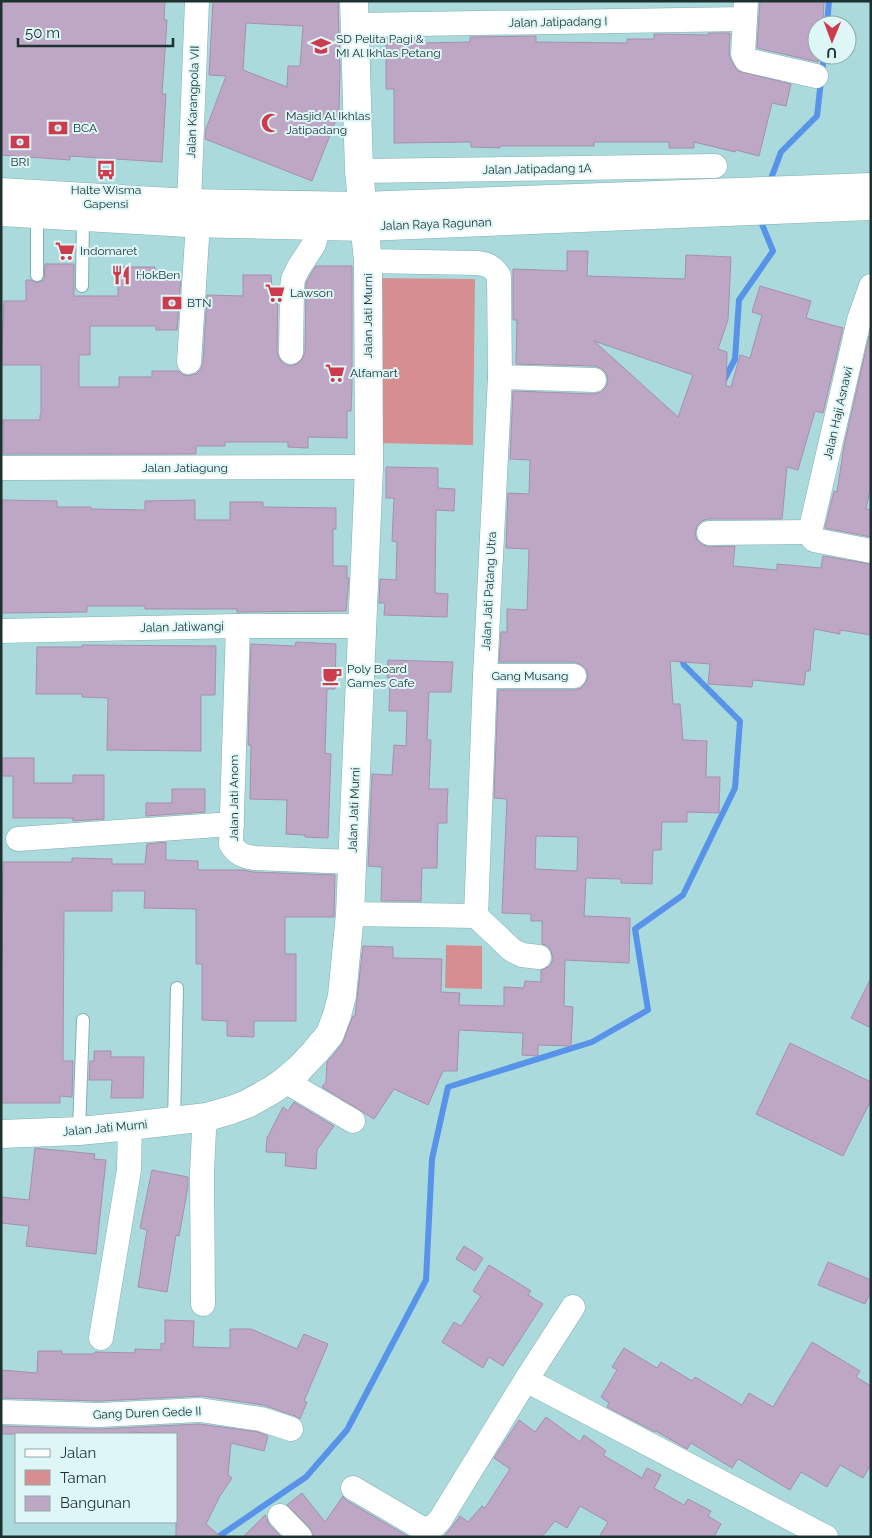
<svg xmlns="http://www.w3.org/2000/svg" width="872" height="1538" font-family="Raleway,sans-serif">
	<rect width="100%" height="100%" fill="#aadadb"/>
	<g fill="#d68e90">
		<path d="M375 278 475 279 473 445 373 443Z"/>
		<path d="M446 945 482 946V989L445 988Z"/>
	</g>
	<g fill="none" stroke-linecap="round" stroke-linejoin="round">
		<g stroke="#5893ea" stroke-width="6">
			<path d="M827 25 829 1"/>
			<path d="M769 184 781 152 817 116 824 55"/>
			<path d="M723 382 735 359 739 300 773 251 759 217"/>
			<path d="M218 1537 306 1477 347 1430 426 1280 432 1159 448 1087 592 1042 648 1010 635 929 683 895 735 788 740 721 684 665 681 656"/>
		</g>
	</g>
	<g fill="#bea7c5" stroke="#a68fad" fill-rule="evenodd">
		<path d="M1 1H165L164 20H167L162 94H166L162 162 70 156V160L1 155Z"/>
		<path d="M213 1H338L340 70 339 112 312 181 205 139 206 129 226 76 209 75ZM246 23 303 26 300 66H288L287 87 243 70Z"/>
		<path d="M760 1H824L823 25H817V55H820L818 62 757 48Z"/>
		<path d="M708 33H730L729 54 731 60 738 71 791 84 786 106 772 103 759 156 736 150 735 152 694 142V148H669V142H594V146H500V148L471 147V142L394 143V89H386V38H422V43L470 42V37L536 36V42L627 43V39H654V34L708 35Z"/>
		<path d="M567 251H588L587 276 685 279 686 255 731 257 728 320 718 349 727 352 726 386 731 387 740 355 750 358 762 315 752 312 760 286 811 301 806 318 843 328 823 413 815 411 798 470 787 467 782 519H708L702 521 697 526 695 534 697 540 703 545 709 547 735 546 733 566 777 570V564L821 568 823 556 871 564V635L840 630V634L814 629 810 671H806L804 685 753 680 752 687 708 684 710 664 670 661 673 704H680L683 740 707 741 706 777H720L719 813 687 812V822H662L661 850H653L652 884 621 883V879L586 878 584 916 630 918 629 963 565 960 564 1006 573 1007 571 1046 538 1045V1056L522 1055 523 1033 459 1030 457 1071H443L428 1105 394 1089 374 1119 322 1087 326 1082 327 1062 331 1057H333V1055L342 1044 353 1016H355L363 946 393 947V958L442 959 441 992 460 993 459 1005 504 1006V987L524 988 525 981 541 982V970L550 966 553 959 551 951 548 946 542 944V921H531V914L502 913 507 799 494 798 498 690H574L581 688 586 682 588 676 586 669 580 664 574 662H499L501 632H507V609L527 610 529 549 506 548 508 493 529 494 530 460 510 459 513 391 594 394 601 392 606 387 608 381 606 373 601 368 595 366 516 364 517 320H513V269L567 271ZM594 341 693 375 678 417ZM536 836 578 837 577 871 535 869Z"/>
		<path d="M45 264H74V296H118V267H155V276H181L177 330H156V326H90V355H79V387H119V377H152V371H179L182 374 188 376 196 374 201 369 203 363 207 295 243 296V275H271L272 288H278L277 352 279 358 284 364 290 366 297 364 302 359 305 352 306 290V283L311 274 316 266H352V386L351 411H347V438L308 437V448L288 447V442H225V446H196V454H3V420H40V415H41V365H1L4 301H26V280H31L37 283 44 280Z"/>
		<path d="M869 336 871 337V484L866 509 871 510V537L825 528 834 491 837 492 844 446Z"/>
		<path d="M386 467 438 468V488L455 489 454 511 436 510 435 593 448 594 447 617 384 615 385 603H379L380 579 396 580 397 542 392 541 394 498H386Z"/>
		<path d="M2 500 57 501V507H91V509L145 510V501L195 500V520H230V502H263V507L336 508V529H333V566H347V578H349L346 611 237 612V609H145V606H87V612L1 613Z"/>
		<path d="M296 642 336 644 335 689H327L325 753 331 754 328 838 305 837V835L286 834 287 800 250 799 251 745H248L251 644 295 646Z"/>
		<path d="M82 645 216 646 215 695H201V751L107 750 108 698 82 697V694H36L37 647H82Z"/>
		<path d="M388 660 453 662 451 692H429L427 740H431L429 789H448L447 808V823H438L437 868H422L421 901H381L382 867 368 866 372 774 392 775 394 745 406 746 407 711H389L390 678 387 677Z"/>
		<path d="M2 758H34V783H73V775H104V819L73 821V818H13V776H2Z"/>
		<path d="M172 789H205V812L146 816V803H172Z"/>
		<path d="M166 842V860L198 861V870H244L253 872 335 875 334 917H285V954H296V1021H254V1037L227 1036V1021L202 1020V964H196V909L144 908 145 891H112V911H64L63 1061H73L72 1097 60 1096V1103H1L3 862H72V858L112 859V864H145L147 844Z"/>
		<path d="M871 978V1028L851 1018Z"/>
		<path d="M790 1043 871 1082V1100L843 1156 756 1114Z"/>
		<path d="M94 1051H111V1057H144L143 1098H111L112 1080H89L90 1061H94Z"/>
		<path d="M294 1102 334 1126 317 1150 316 1169 285 1166 286 1153 266 1152 267 1138 283 1107 288 1111Z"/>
		<path d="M35 1148 95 1154 94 1159 106 1160 96 1254 26 1246 29 1226 1 1223V1197L29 1200Z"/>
		<path d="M152 1170 188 1177V1187L179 1236 176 1235 167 1292 138 1287 147 1230 140 1228Z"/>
		<path d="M464 1246 483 1258 475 1271 456 1259Z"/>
		<path d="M828 1262 871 1280V1291L865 1304 818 1285Z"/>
		<path d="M489 1265 531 1291 528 1295 543 1304 503 1366 489 1357 483 1368 442 1342 454 1322 461 1326 481 1296 473 1291Z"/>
		<path d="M165 1320 194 1321 193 1347 230 1348V1329H251L297 1349 304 1334 328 1344 304 1401 307 1402 300 1419 295 1416 263 1405 202 1396 99 1401 1 1398V1370L37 1373 38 1351H62V1354H94L95 1352 135 1353V1349L161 1350V1343L165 1344Z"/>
		<path d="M812 1342 860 1371 856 1377 871 1386V1464L863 1478 840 1465 827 1487 801 1472 790 1490 738 1459 732 1468 691 1443 687 1449 656 1431 655 1432 607 1407 609 1403 601 1397 617 1370 612 1367 624 1348 657 1368 661 1362 692 1381 695 1377 742 1405 749 1393 773 1407Z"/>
		<path d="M546 1417 580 1442 584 1435 606 1451 603 1455 642 1478 647 1468 661 1475 654 1488 684 1505 688 1499 711 1511 708 1516 721 1524 714 1537H599L608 1522 580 1506 567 1528 555 1521 542 1537H444L460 1516 468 1522 482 1506 485 1508 510 1469 494 1458 519 1420 535 1432Z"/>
		<path d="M199 1424 258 1432 268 1436 264 1451 231 1443 228 1475 232 1478 220 1496 206 1524 221 1537H176V1434L129 1432V1434H1V1426L99 1429Z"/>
		<path d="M302 1493 325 1522 343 1496 346 1500 409 1537H313L310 1528 287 1505Z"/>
		<path d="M265 1515 270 1525 281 1537H243Z"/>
	</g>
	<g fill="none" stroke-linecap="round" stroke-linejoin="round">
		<defs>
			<g id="lane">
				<path d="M37 275V214"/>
				<path d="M82 286 83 217"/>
				<path d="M174 1121 177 988"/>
				<path d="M79 1131 83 1020"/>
			</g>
			<g id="street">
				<path d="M745 19 743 54 746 60 816 76"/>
				<path d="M354 25 745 19 746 1"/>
				<path d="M359 171 715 166"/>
				<path d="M189 203 197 1"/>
				<path d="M871 286 859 320 810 532 811 536 814 540 871 551"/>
				<path d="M291 352 292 289 293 279 299 267 314 244 319 225"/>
				<path d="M189 362 198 223"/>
				<path d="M500 377 594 380"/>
				<path d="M1 468 369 467"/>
				<path d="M709 533 810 532"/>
				<path d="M238 626 231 844C237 854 243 856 254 858L352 862"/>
				<path d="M1 631 238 626H362"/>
				<path d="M485 676H574"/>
				<path d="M18 839 232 824"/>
				<path d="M350 914 476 916 485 676 500 377 499 276C493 267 488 264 477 263L368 261"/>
				<path d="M476 916 512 950 522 955 539 957"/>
				<path d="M285 1081 353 1121"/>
				<path d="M203 1304 202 1173 204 1130 207 1117"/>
				<path d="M101 1338 129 1170 130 1126"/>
				<path d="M526 1380 573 1307"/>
				<path d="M1 1412 99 1415 200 1410 261 1419 291 1429"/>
				<path d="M353 1488 423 1529 433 1527 440 1520 526 1380 826 1537"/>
				<path d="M280 1516 300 1537"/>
			</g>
			<g id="secondary">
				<path d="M1 192 189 203 362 206 871 187"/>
				<path d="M1 212 187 223 365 227 871 206"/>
				<path d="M1 1134 79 1131 130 1126 207 1117 231 1110 247 1104 272 1090 285 1081 299 1069 315 1052 330 1034 337 1015 342 996 350 914 369 467 368 261 359 171 354 1"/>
			</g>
		</defs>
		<use href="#lane" stroke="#80afb0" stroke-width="14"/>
		<use href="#street" stroke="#80afb0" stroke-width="25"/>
		<use href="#secondary" stroke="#80afb0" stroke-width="29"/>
		<use href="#lane" stroke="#fff" stroke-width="12"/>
		<use href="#street" stroke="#fff" stroke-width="24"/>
		<use href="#secondary" stroke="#fff" stroke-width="28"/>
	</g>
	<defs>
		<symbol id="school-bare" viewBox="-9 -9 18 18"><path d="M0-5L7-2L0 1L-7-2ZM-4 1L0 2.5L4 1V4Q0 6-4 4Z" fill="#cc3c4e" stroke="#def6f6" stroke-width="2.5" paint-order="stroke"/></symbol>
		<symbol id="mosque-bare" viewBox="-9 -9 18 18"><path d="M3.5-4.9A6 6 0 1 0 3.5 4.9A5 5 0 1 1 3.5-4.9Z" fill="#cc3c4e" stroke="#def6f6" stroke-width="2.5" paint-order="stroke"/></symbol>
		<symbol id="bank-bare" viewBox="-9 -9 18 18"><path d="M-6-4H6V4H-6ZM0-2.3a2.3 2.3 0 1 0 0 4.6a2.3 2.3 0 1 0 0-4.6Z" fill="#cc3c4e" stroke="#def6f6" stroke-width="2.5" paint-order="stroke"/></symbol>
		<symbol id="bus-bare" viewBox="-9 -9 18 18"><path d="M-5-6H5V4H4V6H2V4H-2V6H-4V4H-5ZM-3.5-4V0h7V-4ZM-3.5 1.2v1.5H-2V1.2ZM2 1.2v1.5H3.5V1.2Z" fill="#cc3c4e" stroke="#def6f6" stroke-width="2.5" paint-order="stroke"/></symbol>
		<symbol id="supermarket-bare" viewBox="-9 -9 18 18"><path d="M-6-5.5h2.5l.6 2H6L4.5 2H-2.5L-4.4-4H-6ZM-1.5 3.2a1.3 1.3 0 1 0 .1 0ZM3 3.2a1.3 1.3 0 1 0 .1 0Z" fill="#cc3c4e" stroke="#def6f6" stroke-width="2.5" paint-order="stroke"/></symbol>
		<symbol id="restaurant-bare" viewBox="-9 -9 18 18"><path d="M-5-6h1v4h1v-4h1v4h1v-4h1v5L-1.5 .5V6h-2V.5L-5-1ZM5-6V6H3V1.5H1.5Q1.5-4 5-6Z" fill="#cc3c4e" stroke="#def6f6" stroke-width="2.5" paint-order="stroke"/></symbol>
		<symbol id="cafe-bare" viewBox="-9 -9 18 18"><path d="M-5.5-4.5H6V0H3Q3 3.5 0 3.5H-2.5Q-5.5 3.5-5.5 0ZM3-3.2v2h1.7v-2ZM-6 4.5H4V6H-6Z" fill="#cc3c4e" stroke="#def6f6" stroke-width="2.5" paint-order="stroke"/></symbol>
	</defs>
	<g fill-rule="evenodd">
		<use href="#school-bare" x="307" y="32" width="28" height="28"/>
		<use href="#mosque-bare" x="257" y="109" width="28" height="28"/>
		<use href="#bank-bare" x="44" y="114" width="28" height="28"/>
		<use href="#bank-bare" x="6" y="128" width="28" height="28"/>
		<use href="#bus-bare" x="92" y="156" width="28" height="28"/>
		<use href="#supermarket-bare" x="51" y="237" width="28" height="28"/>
		<use href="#restaurant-bare" x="107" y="261" width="28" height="28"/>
		<use href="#supermarket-bare" x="261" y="279" width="28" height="28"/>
		<use href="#bank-bare" x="158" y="289" width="28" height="28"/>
		<use href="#supermarket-bare" x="321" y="359" width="28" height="28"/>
		<use href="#cafe-bare" x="318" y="662" width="28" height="28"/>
	</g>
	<g text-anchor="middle" stroke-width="4" stroke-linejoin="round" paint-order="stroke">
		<g font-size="12" fill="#1d3131" stroke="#def6f6">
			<text transform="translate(558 22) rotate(-1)" y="4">Jalan Jatipadang I</text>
			<text transform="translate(193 102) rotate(-88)" y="4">Jalan Karangpola VII</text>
			<text transform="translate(537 169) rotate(-1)" y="4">Jalan Jatipadang 1A</text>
			<text transform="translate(436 224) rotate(-2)" y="4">Jalan Raya Ragunan</text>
			<text transform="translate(368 316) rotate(-90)" y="4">Jalan Jati Murni</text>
			<text transform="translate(838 413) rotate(-77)" y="4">Jalan Haji Asnawi</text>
			<text x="185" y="472">Jalan Jatiagung</text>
			<text transform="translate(489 591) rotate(-87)" y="4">Jalan Jati Patang Utra</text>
			<text transform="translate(182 627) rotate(-1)" y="4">Jalan Jatiwangi</text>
			<text x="530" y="680">Gang Musang</text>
			<text transform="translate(234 798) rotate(-90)" y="4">Jalan Jati Anom</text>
			<text transform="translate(354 810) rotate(-88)" y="4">Jalan Jati Murni</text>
			<text transform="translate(105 1128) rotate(-5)" y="4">Jalan Jati Murni</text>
			<text transform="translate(147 1413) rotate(-2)" y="4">Gang Duren Gede II</text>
		</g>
		<g font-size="12" fill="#1d3131" stroke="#def6f6" text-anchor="start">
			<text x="336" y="43">SD Pelita Pagi &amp;<tspan x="336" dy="14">MI Al Ikhlas Petang</tspan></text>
			<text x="286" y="120">Masjid Al Ikhlas<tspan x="286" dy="14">Jatipadang</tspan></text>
			<text x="73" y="132">BCA</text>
			<text x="20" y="166" text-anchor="middle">BRI</text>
			<text x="106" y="194" text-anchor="middle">Halte Wisma<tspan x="106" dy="14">Gapensi</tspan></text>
			<text x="80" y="255">Indomaret</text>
			<text x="136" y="279">HokBen</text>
			<text x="290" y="297">Lawson</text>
			<text x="187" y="307">BTN</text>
			<text x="350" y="377">Alfamart</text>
			<text x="347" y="673">Poly Board<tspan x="347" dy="14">Games Cafe</tspan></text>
		</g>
	</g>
	<rect width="872" height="1538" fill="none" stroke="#1d3131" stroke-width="5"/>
	<rect x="15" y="1433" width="162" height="90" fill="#def6f6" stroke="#91a7a7"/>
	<rect x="25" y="1449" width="25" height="8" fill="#ffffff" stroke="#91a7a7"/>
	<text x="60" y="1458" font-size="15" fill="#1d3131">Jalan</text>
	<rect x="25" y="1470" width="25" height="15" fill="#d68e90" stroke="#91a7a7"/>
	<text x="60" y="1483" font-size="15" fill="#1d3131">Taman</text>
	<rect x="25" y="1496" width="25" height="15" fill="#bea7c5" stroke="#91a7a7"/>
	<text x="60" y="1508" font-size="15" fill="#1d3131">Bangunan</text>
	<g transform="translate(832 40) rotate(181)"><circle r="24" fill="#def6f6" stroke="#91a7a7"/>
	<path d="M0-4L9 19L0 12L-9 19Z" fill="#cc3c4e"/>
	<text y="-8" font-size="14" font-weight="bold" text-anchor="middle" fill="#1d3131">U</text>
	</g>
	<path d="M18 38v8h155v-8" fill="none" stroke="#1d3131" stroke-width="2.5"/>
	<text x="25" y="38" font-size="15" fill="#1d3131" stroke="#def6f6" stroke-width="4" paint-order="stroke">50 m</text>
</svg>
